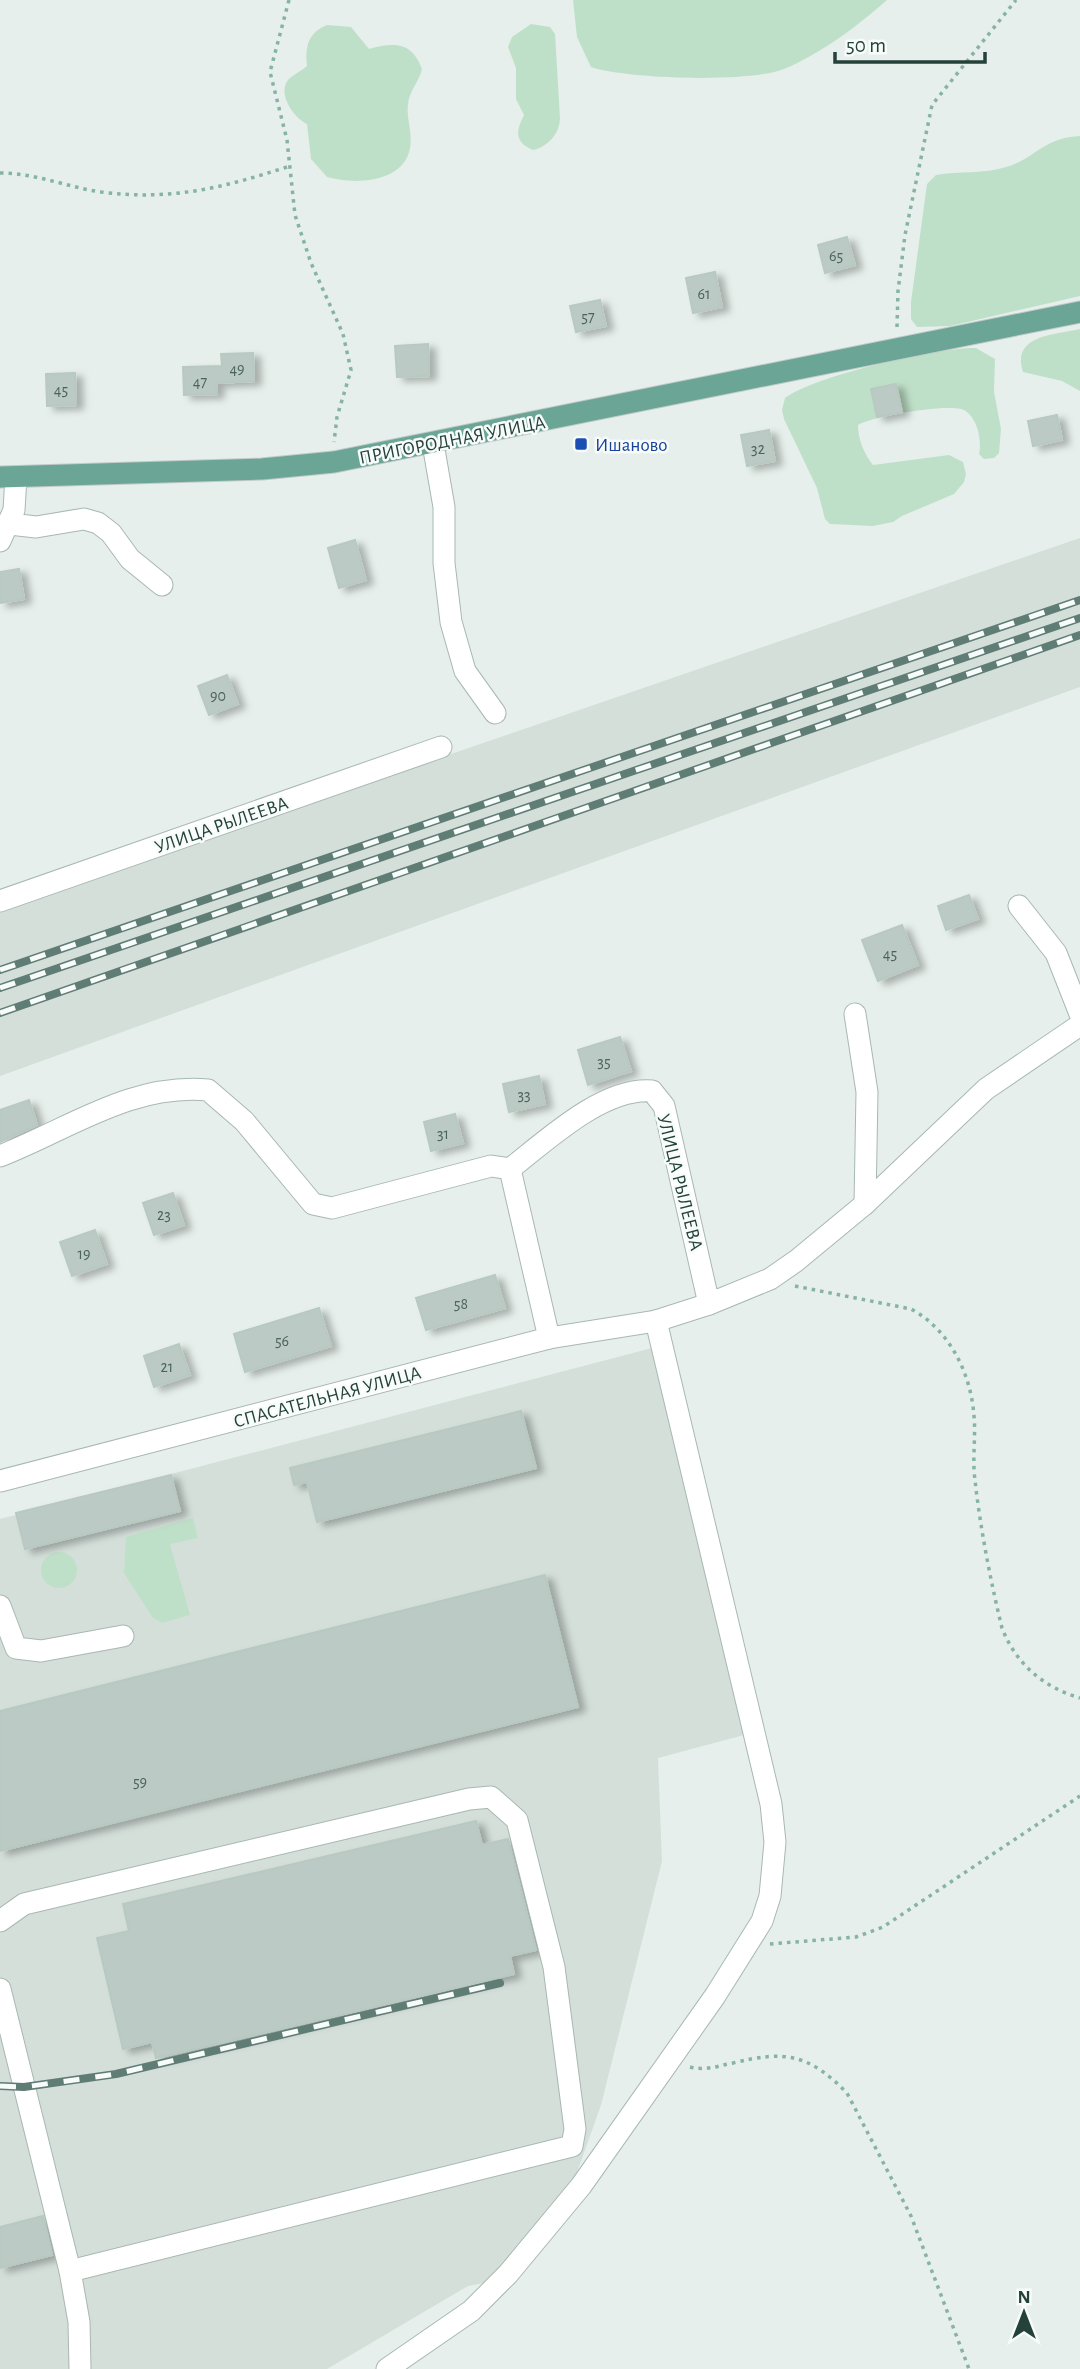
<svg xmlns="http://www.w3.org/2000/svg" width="1080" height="2369" font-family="'Alegreya Sans',sans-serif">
	<defs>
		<filter id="shadow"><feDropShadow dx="7" dy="4" stdDeviation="3.5" flood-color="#0004"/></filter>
	</defs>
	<rect width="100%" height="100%" fill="#e6efeb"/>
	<g fill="#d4dfda">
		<path d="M1080 538V687L0 1076V909Z"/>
		<path d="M652 1348 664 1375 696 1507 744 1735 658 1758 662 1861 601 2105 575 2178 489 2282 468 2286 327 2369H0V1519Z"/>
	</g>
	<g fill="#bfe0c8">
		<path d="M573 0H887C859 25 819 55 784 69 751 83 626 79 591 67L577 37Z"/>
		<path d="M531 24 550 27 555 34 560 118C560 133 548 147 533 150 514 142 516 131 524 115L516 99V68L508 47 512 37Z"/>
		<path d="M327 25 351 27 369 49C395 42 412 42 422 69 419 82 409 91 408 104 406 118 413 133 410 148 404 183 354 185 327 177L311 159 307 124C294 118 277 94 288 80 292 75 302 71 307 66 305 46 308 33 327 25Z"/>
		<path d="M1080 136V296L950 326 917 327 911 319V302L927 184 936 175C960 171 983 174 1006 167 1037 158 1042 138 1080 136Z"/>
		<path d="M1080 329V391L1062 381 1023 372C1011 335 1054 335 1080 329Z"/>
		<path d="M976 348 995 359 994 392 1001 429 999 453 994 458 984 459 979 454C982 441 978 418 964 410 949 403 873 416 858 425 858 439 864 454 873 465L949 455 963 462 966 474 964 482 954 494 902 516 893 522 873 526 830 524 825 519 817 488 784 419 782 410 785 398C814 376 938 347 976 348Z"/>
		<path d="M193 1518 198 1538 170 1544 190 1615 162 1623 153 1618 124 1573 126 1537Z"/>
		<circle cx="59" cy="1570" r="18"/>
	</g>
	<g fill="#bbcac4" stroke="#b8c9c2" stroke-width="2" filter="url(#shadow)">
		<path d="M847 237 855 265 825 273 818 245Z"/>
		<path d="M715 272 722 307 693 313 686 278Z"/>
		<path d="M600 300 606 326 576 332 570 306Z"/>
		<path d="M428 344 429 376 397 377 395 346Z"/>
		<path d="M253 353 254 381 216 383 217 394 184 395 183 367 222 366 221 354Z"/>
		<path d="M75 373 76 405 47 406 46 374Z"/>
		<path d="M896 384 902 412 877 417 871 389Z"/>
		<path d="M1057 415 1062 440 1033 446 1028 421Z"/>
		<path d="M769 430 775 461 747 466 741 435Z"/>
		<path d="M355 540 366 580 339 588 328 548Z"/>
		<path d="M19 569 24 599 0 603V572Z"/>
		<path d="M227 675 238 704 209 715 198 686Z"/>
		<path d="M969 895 978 919 946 930 938 906Z"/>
		<path d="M902 925 918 965 878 981 862 940Z"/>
		<path d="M620 1037 631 1071 588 1085 578 1050Z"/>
		<path d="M539 1076 545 1104 509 1112 503 1084Z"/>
		<path d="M29 1100 37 1125 0 1142V1110Z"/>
		<path d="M455 1114 463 1143 431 1151 424 1122Z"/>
		<path d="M173 1193 184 1225 154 1235 143 1203Z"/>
		<path d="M95 1230 107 1264 72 1276 60 1242Z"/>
		<path d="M495 1275 505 1308 426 1330 416 1298Z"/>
		<path d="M319 1308 331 1346 245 1372 234 1334Z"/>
		<path d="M179 1344 190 1375 154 1387 144 1356Z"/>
		<path d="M521 1411 536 1468 317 1522 307 1482 294 1485 290 1468Z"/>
		<path d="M171 1475 180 1511 25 1549 16 1513Z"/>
		<path d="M545 1575 578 1707 0 1851V1711Z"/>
		<path d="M476 1821 482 1845 508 1839 536 1950 510 1956 514 1974 156 2058 152 2042 123 2049 97 1938 129 1931 123 1904Z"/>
		<path d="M43 2216 52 2255 0 2268V2227Z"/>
	</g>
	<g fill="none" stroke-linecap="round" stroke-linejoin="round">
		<defs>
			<g id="minor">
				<path d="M433 444 444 507V563L451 622 465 671 495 713"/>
				<path d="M10 524 36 527 84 519 98 523 111 533 130 559 162 585"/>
				<path d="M0 541 14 510 16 477"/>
				<path d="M0 901 441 747"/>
				<path d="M1019 906 1056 953 1080 1014"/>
				<path d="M855 1014 867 1092 865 1204"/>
				<path d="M0 1156C69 1129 131 1083 208 1090L244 1121 313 1204 332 1208 491 1166 510 1169C547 1140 603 1087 652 1091L664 1106 709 1304 770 1279 796 1261 865 1204 986 1089 1080 1025"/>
				<path d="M510 1169 549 1338"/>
				<path d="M0 1481 549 1338 656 1321 709 1304"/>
				<path d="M0 1606 16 1648 41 1651 123 1636"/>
				<path d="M0 1921 24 1904 469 1799 491 1797 517 1820 554 1967 575 2129 572 2146 70 2271"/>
				<path d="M0 1989 70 2271 79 2322 80 2369"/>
				<path d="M387 2369 471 2311 508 2274 581 2186 715 1996 762 1921 770 1896 775 1842 771 1804 656 1321"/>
			</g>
			<path id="major" d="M0 477 262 469 334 462 1080 312"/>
		</defs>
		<use href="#minor" stroke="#a8b8b2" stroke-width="23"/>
		<use href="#major" stroke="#c2cac8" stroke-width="23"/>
		<g stroke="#86b3a5" stroke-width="3.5" stroke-dasharray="3.5 5" stroke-linecap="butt">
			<path d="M289 0 270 72 287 140 295 215 311 263 343 334 351 370 337 417 334 442"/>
			<path d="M0 173C35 173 67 187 101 192 171 201 222 188 287 167"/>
			<path d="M897 327 898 291 905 235 932 105 1016 0"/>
			<path d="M795 1286 911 1309C950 1330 971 1374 974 1416 976 1437 972 1459 975 1480 980 1527 991 1583 1002 1628 1016 1664 1043 1687 1080 1698"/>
			<path d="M770 1944 856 1937 883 1927 1080 1796"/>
			<path d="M690 2067C706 2071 717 2066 733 2063 785 2050 809 2054 847 2093L911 2216 969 2369"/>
		</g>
		<use href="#minor" stroke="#fff" stroke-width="21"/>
		<use href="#major" stroke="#6aa596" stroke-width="21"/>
		<defs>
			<g id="rail">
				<path d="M0 970 1080 600"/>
				<path d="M0 988 1080 618"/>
				<path d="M0 1013 1080 635"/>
				<path d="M0 2086 24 2087 116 2074 500 1983"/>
			</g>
		</defs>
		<use href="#rail" stroke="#5f7d75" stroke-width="8"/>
		<use href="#rail" stroke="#f7fbf9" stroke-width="5" stroke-dasharray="16" stroke-linecap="butt"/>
	</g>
	<rect fill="#1a4fb4" stroke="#f7fbf9" stroke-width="2.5" x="574" y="437" width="14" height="14" rx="3.5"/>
	<g text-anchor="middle" stroke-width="5" stroke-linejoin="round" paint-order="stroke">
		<g font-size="16" fill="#4a645c">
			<text x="836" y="261">65</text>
			<text x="704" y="299">61</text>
			<text x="588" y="322">57</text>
			<text x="237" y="374">49</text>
			<text x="200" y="387">47</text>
			<text x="61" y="395">45</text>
			<text x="758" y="454">32</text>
			<text x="218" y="701">90</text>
			<text x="890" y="959">45</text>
			<text x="604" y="1067">35</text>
			<text x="524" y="1100">33</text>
			<text x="443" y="1139">31</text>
			<text x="164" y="1220">23</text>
			<text x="84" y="1259">19</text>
			<text x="461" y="1309">58</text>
			<text x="282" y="1346">56</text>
			<text x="167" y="1372">21</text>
			<text x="140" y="1787">59</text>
		</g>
		<g font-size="19" fill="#24423a" stroke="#f7fbf9">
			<text transform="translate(452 439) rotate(-11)" y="7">ПРИГОРОДНАЯ УЛИЦА</text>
			<text transform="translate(221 824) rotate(-19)" y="7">УЛИЦА РЫЛЕЕВА</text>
			<text transform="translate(681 1182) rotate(76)" y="7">УЛИЦА РЫЛЕЕВА</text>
			<text transform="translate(327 1396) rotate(-15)" y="7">СПАСАТЕЛЬНАЯ УЛИЦА</text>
		</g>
		<g font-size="19" fill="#164399" stroke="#f7fbf9" text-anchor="start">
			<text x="595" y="451">Ишаново</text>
		</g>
	</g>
	<g transform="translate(1024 2313)" stroke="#f7fbf9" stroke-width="5" paint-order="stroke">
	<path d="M0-5L12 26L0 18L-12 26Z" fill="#24423a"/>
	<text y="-10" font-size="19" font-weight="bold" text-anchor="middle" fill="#24423a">N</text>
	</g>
	<path d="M835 52v10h150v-10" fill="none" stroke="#24423a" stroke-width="3.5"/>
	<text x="846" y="52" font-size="21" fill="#24423a" stroke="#f7fbf9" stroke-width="5" paint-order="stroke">50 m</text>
</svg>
